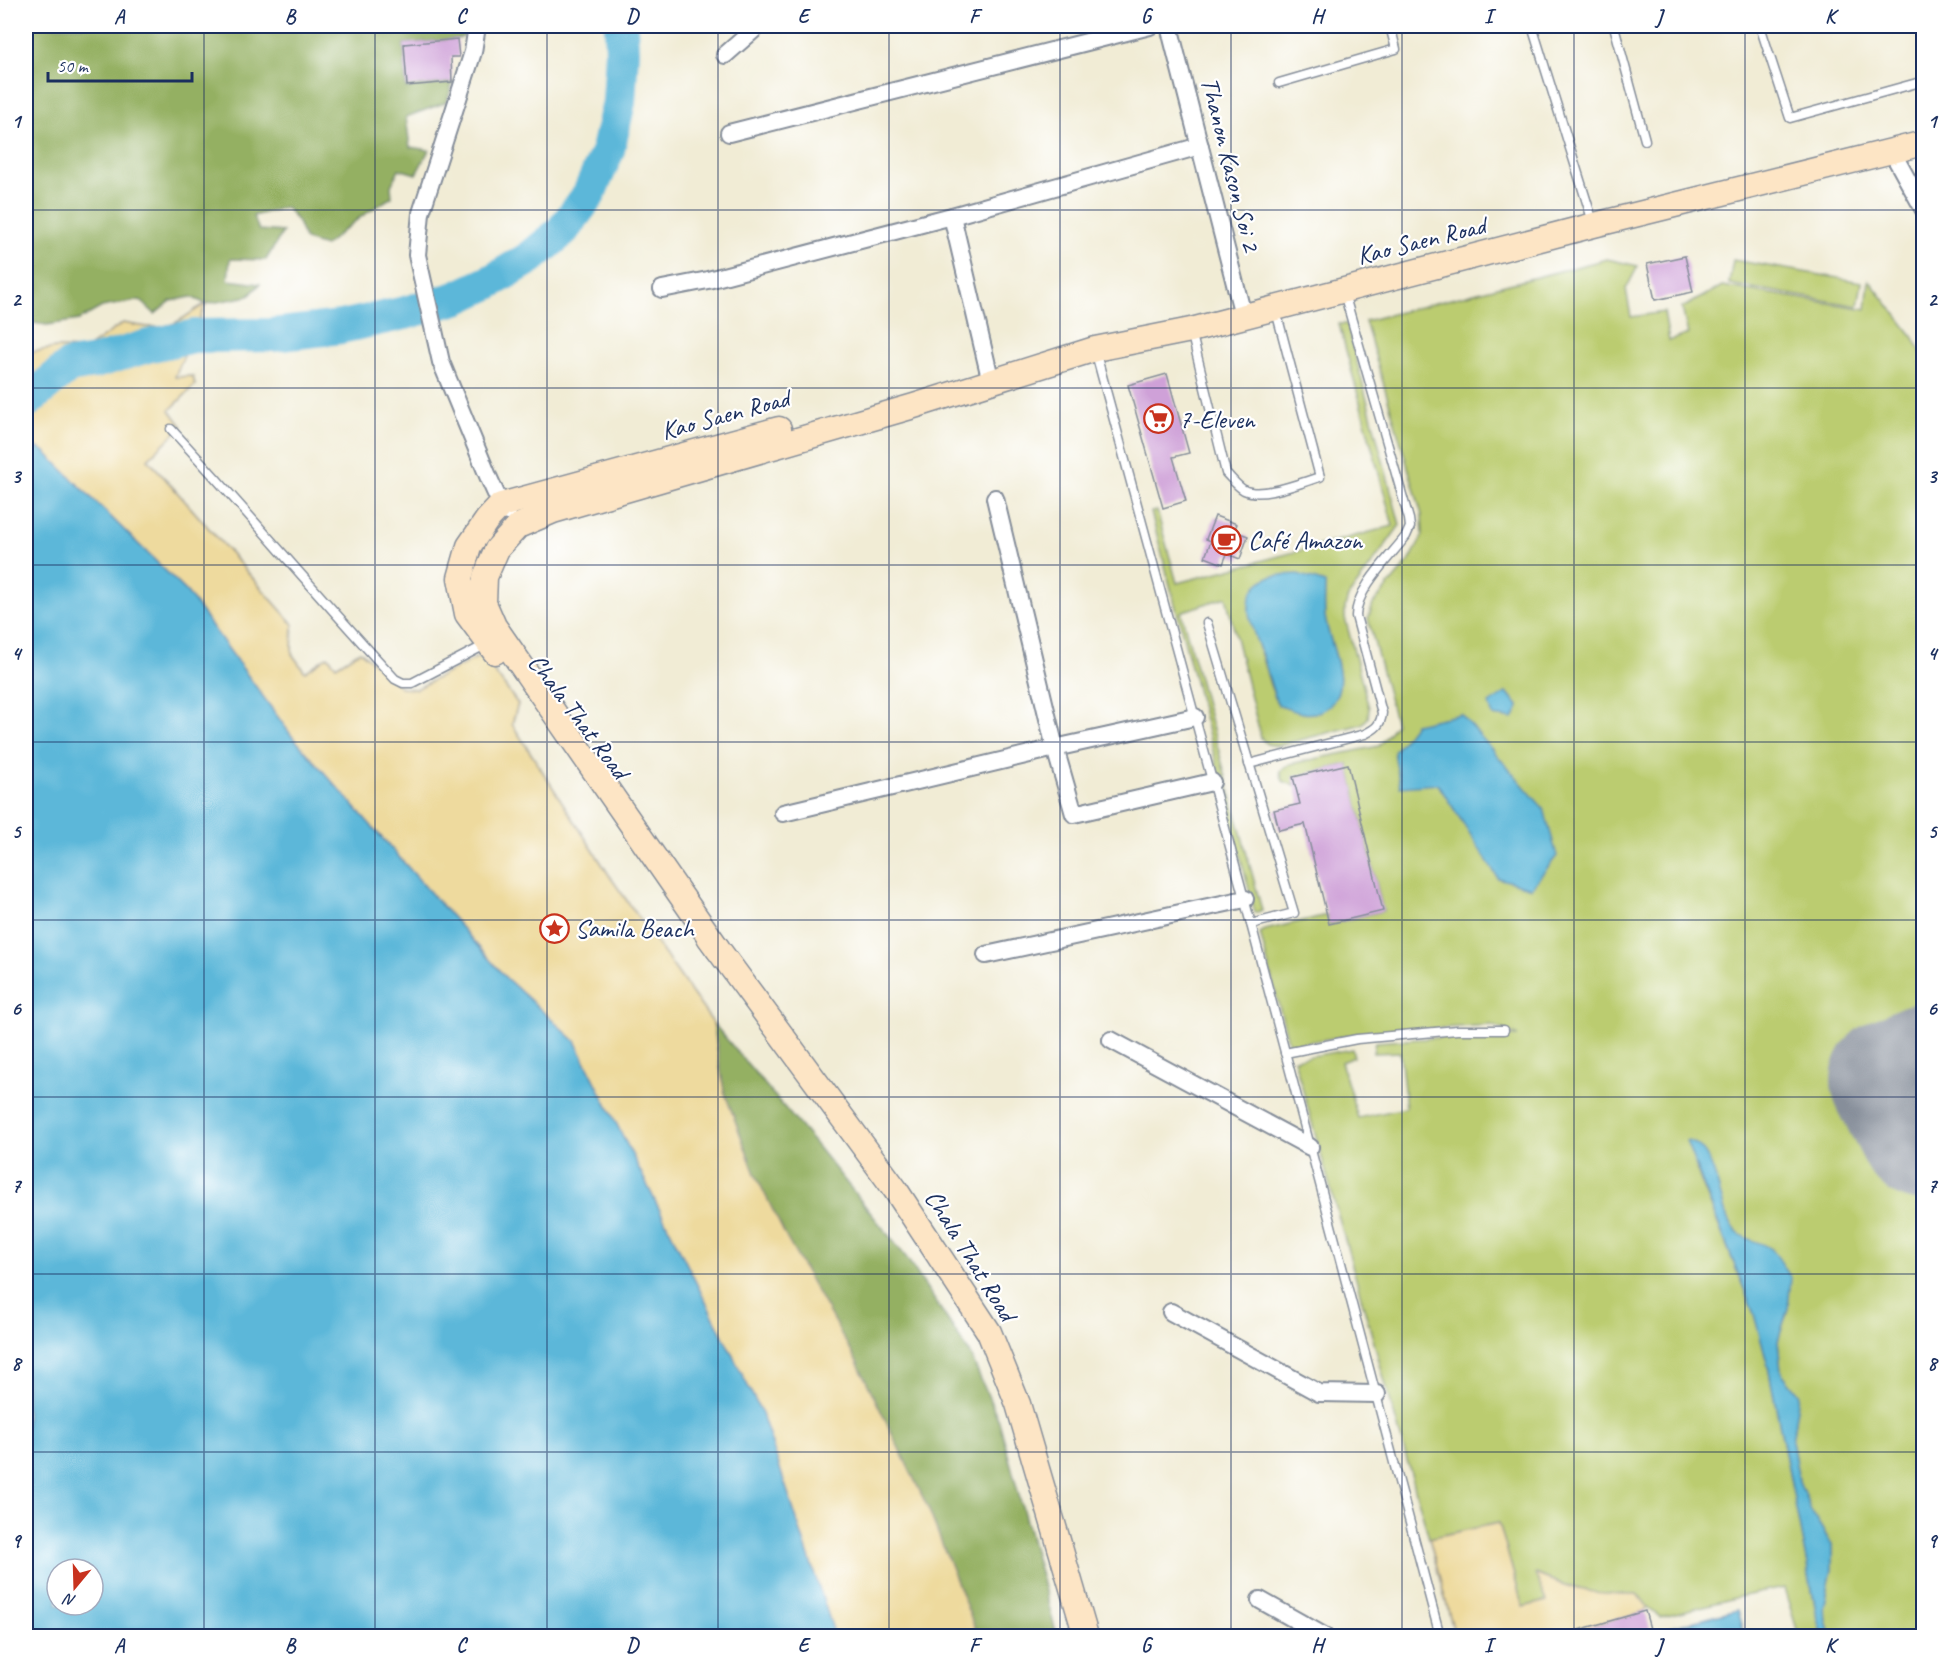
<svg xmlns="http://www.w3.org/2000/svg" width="1949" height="1662" font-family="Caveat,sans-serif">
	<rect width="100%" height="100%" fill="#fff"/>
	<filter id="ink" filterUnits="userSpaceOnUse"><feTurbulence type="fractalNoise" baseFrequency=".0167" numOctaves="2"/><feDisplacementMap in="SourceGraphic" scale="12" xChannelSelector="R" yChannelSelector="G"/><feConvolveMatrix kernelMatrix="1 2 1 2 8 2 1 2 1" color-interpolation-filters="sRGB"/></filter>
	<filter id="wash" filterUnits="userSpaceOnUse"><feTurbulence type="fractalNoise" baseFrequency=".008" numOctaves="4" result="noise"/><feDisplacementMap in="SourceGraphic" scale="24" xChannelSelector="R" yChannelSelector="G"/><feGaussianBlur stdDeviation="1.35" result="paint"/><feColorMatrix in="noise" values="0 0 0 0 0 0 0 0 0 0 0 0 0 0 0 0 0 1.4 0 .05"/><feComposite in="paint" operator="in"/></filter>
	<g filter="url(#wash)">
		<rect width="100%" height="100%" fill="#f1ecd5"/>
		<g fill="#bbcc6f" stroke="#6b7e66" stroke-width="1.5" fill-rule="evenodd">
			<path d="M1607 259 1638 266 1626 289 1631 317 1664 312 1669 341 1688 334 1682 308 1722 286 1866 309 1869 280 1914 338 1924 358 1923 1055 1878 1076 1923 1166V1636H1831L1824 1608 1832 1569V1545L1811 1511 1799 1481 1792 1441 1799 1395 1781 1372 1778 1341 1788 1308 1772 1249 1739 1236 1727 1219 1721 1197 1696 1169 1754 1314 1768 1366 1816 1611 1823 1636H1799L1784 1588 1743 1596 1660 1617 1648 1608 1637 1594C1598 1595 1572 1590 1536 1574L1547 1601 1523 1607 1499 1523 1429 1538 1294 1059 1352 1049 1354 1057 1341 1062 1358 1118 1406 1108 1400 1052 1373 1053 1375 1042 1449 1037 1518 1036 1491 1025 1365 1033 1289 1045 1260 933 1265 930 1327 915 1330 924 1383 911 1348 764 1293 777 1295 786 1283 781 1280 771 1290 764 1379 746 1396 724 1368 619 1373 604 1410 560 1423 535 1422 515 1365 321ZM1507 692 1519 707 1513 718 1493 716ZM1438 784 1532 888 1464 824Z"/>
			<path d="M1733 260 1862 282 1858 306 1729 284Z"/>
			<path d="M1339 324H1347L1400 525 1348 597 1345 607V618L1369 708 1368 718 1362 724 1277 746 1267 744 1261 738 1226 597 1181 612 1262 910 1255 913 1151 512 1157 511 1177 583 1393 526ZM1325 584C1325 594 1324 606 1325 616 1328 644 1353 681 1330 704 1314 720 1296 711 1278 705L1270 685 1250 618Z"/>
		</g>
		<g fill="#94b062" stroke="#587060" stroke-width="1.5">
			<path d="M26 26H462L465 36 457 39 404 44 406 88 453 82 447 102 406 117 410 147 429 150 416 174 399 169 391 186 392 197C367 211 346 227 325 246L305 240 298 222 286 207 253 216 259 230 283 232 266 260 230 259 228 280 260 284 249 296 206 304 191 297 171 301 155 314 140 300 102 307 79 320 47 325 26 322Z"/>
			<path d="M713 1023 817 1146 906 1257 969 1352 999 1421 1057 1636H978L928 1508 857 1362 787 1239 755 1174 724 1091Z"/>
		</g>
		<g fill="#eeda9e" stroke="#84847e" stroke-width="1.5">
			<path d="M206 304 175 377 193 376 195 385 170 410 182 426 148 459 293 624 292 654 305 672 328 656 336 666 360 651 402 688 416 689 482 655 518 704 512 724 611 878 713 1023 724 1091 755 1174 787 1239 857 1362 928 1508 978 1636H835L762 1414 575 1041 506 978 291 735 187 592 44 451 26 442V353L56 348 86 349 123 323C140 326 155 330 172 324 184 320 194 309 206 304Z"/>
			<path d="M1499 1523 1523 1607 1547 1601 1535 1574C1573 1590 1596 1595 1637 1594L1648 1608 1645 1611 1562 1634V1636H1455L1429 1538Z"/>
		</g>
		<g fill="#5bb7d9" stroke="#3b739c" stroke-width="1.5" fill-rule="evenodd">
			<path d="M26 442 44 451 187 592 291 735 506 978 575 1041 762 1414 835 1636H26ZM57 1569H93V1605H57Z"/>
			<path d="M1298 574 1325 583C1325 594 1324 606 1325 616 1328 644 1353 681 1330 705 1314 720 1295 712 1278 705 1271 688 1268 672 1262 655 1254 634 1237 599 1262 581 1271 574 1287 575 1298 574Z"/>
			<path d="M1507 692 1519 707 1513 719 1493 716 1489 704Z"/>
			<path d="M1461 714 1544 809 1557 856 1531 888 1498 878 1438 784 1400 787 1394 752 1415 724Z"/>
			<path d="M1686 1141C1713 1142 1719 1196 1727 1217 1735 1240 1752 1238 1770 1248 1778 1254 1785 1270 1791 1278L1788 1308 1778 1341 1781 1372 1799 1395 1792 1441 1799 1481 1811 1511 1832 1545V1569L1824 1608 1831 1636H1823L1816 1611 1768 1366 1754 1314Z"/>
			<path d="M1738 1610 1745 1636H1671L1668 1628Z"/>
		</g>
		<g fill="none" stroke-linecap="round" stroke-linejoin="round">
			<path stroke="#5bb7d9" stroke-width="34" d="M26 402 69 366 95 362 148 346 194 336 272 335 341 327 405 313 456 298 490 282 530 258 562 231 588 196 608 150 619 102 622 52 621 26"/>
			<path stroke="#868e9a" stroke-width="130" d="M1924 1068 1896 1081 1924 1136"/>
		</g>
		<g id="blocks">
			<g fill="#cfa1d8">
				<path d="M457 39 459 57H451L452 82 407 86 404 44Z"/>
				<path d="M1685 256 1693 292 1655 300 1647 264Z"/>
				<path d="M1167 374 1189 453 1173 457 1186 501 1163 508 1128 385Z"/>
				<path d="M1215 516 1237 524 1234 531 1248 536 1240 559 1227 554 1223 564 1205 557 1211 541 1206 539Z"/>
				<path d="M1348 764 1383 911 1329 924 1305 824 1279 830 1274 810 1300 804 1293 777Z"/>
				<path d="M1645 1611 1652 1636H1572L1571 1632Z"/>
			</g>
		</g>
	</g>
	<g filter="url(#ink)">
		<use href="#blocks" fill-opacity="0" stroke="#868e9a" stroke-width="1.5"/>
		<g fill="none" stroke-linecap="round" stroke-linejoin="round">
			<defs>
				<g id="service">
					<path d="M1532 26 1593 222"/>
					<path d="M1614 26 1645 140"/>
					<path d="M1760 26 1790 118 1924 81"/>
					<path d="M1279 83 1396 49 1390 26"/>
					<path d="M1191 331 1226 473C1232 479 1237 486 1244 490 1262 499 1302 482 1320 477L1276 311"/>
					<path d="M1095 350 1251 924 1440 1636"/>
					<path d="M171 429C247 511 319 597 395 679L403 683H412L485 645"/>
					<path d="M1207 623 1294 913 1251 924"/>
					<path d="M1249 764 1365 734C1375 729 1381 725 1382 713L1356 616C1356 589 1390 557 1406 536L1410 527 1409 519 1344 293"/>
					<path d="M1285 1053 1357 1039 1457 1030H1504"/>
				</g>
				<g id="minor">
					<path d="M477 26 473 52 421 213 417 255 441 362 488 476 501 505 507 512"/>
					<path d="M1169 26 1243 315"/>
					<path d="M725 55 758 26"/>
					<path d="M729 133 1150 26"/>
					<path d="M1891 150 1924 210"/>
					<path d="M952 216 991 382"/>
					<path d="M662 289 708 280 952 216 1200 146"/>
					<path d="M995 498 1055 748 1074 814 1212 782"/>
					<path d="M783 813 1055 748 1195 717"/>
					<path d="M986 955 1245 899"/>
					<path d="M1111 1040 1310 1147"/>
					<path d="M1171 1312 1319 1393 1377 1394"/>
					<path d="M1260 1600 1324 1636"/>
				</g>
				<g id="secondary">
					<path d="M495 652 467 614 460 578 469 546 487 520 501 505 779 429"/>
					<path d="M709 937 895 1189 989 1332 1018 1404 1086 1636"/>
					<path d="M718 949 494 626 484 603 485 577 497 549 518 526 553 511 914 406 1095 349 1191 330 1594 225 1924 143"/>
				</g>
			</defs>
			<use href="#service" stroke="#868e9a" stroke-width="11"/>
			<use href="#minor" stroke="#868e9a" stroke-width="20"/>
			<use href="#secondary" stroke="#868e9a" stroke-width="27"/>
			<use href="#service" stroke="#fff" stroke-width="8"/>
			<use href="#minor" stroke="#fff" stroke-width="16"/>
			<use href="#secondary" stroke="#fde5c5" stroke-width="24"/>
		</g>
	</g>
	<path fill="none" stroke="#1b2f5e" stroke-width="1.5" stroke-opacity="0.55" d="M204 26V1636M375 26V1636M547 26V1636M718 26V1636M889 26V1636M1060 26V1636M1231 26V1636M1402 26V1636M1574 26V1636M1745 26V1636M26 210H1924M26 388H1924M26 565H1924M26 742H1924M26 920H1924M26 1097H1924M26 1274H1924M26 1452H1924"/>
	<defs>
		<symbol id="supermarket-ring" viewBox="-11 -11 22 22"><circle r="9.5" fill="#fff" stroke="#c8321e" stroke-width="1.5"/><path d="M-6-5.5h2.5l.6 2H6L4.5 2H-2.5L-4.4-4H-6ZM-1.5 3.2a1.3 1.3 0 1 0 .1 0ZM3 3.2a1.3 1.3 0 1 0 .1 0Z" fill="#c8321e"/></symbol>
		<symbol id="cafe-ring" viewBox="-11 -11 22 22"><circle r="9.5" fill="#fff" stroke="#c8321e" stroke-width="1.5"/><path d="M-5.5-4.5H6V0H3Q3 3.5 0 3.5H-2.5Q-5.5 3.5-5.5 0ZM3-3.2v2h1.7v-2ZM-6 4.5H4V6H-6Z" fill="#c8321e"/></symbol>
		<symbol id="sight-ring" viewBox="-11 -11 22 22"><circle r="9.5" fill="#fff" stroke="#c8321e" stroke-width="1.5"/><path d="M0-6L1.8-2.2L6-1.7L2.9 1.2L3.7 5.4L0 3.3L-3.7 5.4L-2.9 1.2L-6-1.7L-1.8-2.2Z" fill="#c8321e"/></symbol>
	</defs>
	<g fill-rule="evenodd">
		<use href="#supermarket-ring" x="1142" y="402" width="33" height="33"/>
		<use href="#cafe-ring" x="1210" y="524" width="33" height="33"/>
		<use href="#sight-ring" x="538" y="912" width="33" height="33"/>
	</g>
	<g text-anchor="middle" stroke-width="4.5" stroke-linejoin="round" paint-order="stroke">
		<g font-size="26" fill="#1b2f5e" stroke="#fff">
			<text transform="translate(1231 164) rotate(76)" y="9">Thanon Kason Soi 2</text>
			<text transform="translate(1421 240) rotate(-14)" y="9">Kao Saen Road</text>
			<text transform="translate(725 414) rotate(-15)" y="9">Kao Saen Road</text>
			<text transform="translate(579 716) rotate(53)" y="9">Chala That Road</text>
			<text transform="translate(971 1255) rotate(58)" y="9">Chala That Road</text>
		</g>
		<g font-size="26" fill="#1b2f5e" stroke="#fff" text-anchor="start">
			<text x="1179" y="428">7-Eleven</text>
			<text x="1248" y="549">Café Amazon</text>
			<text x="575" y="937">Samila Beach</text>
		</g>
	</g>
	<rect width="1949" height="1662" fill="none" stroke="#fff" stroke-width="66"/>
	<g transform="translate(75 1587) rotate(199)"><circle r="28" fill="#ffffff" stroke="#a4acbf" stroke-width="1.5"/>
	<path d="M0-4.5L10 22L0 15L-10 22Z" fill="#c8321e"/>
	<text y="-9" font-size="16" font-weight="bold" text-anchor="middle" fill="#1b2f5e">N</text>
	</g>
	<path d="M48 72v9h144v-9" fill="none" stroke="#1b2f5e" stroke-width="3"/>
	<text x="57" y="72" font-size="18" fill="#1b2f5e" stroke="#ffffff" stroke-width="4.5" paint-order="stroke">50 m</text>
	<rect x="33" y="33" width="1883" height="1596" fill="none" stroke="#1b2f5e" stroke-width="2"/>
	<g font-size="20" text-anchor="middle" font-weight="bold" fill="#1b2f5e">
		<text x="119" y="23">A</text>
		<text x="290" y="23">B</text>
		<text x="461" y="23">C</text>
		<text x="632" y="23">D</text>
		<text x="803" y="23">E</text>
		<text x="974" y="23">F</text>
		<text x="1146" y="23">G</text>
		<text x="1317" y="23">H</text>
		<text x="1488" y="23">I</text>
		<text x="1659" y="23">J</text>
		<text x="1830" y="23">K</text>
		<text x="16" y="128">1</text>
		<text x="1932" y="128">1</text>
		<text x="16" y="306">2</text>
		<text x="1932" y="306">2</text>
		<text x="16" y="483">3</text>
		<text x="1932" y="483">3</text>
		<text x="16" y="660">4</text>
		<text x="1932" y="660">4</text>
		<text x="16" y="838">5</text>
		<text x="1932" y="838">5</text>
		<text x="16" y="1015">6</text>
		<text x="1932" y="1015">6</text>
		<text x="16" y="1192">7</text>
		<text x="1932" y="1192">7</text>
		<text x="16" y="1370">8</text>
		<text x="1932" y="1370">8</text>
		<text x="16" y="1547">9</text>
		<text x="1932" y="1547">9</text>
		<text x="119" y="1652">A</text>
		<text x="290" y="1652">B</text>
		<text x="461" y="1652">C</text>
		<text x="632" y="1652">D</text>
		<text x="803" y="1652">E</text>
		<text x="974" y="1652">F</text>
		<text x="1146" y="1652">G</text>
		<text x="1317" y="1652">H</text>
		<text x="1488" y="1652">I</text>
		<text x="1659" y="1652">J</text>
		<text x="1830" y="1652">K</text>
	</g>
</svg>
